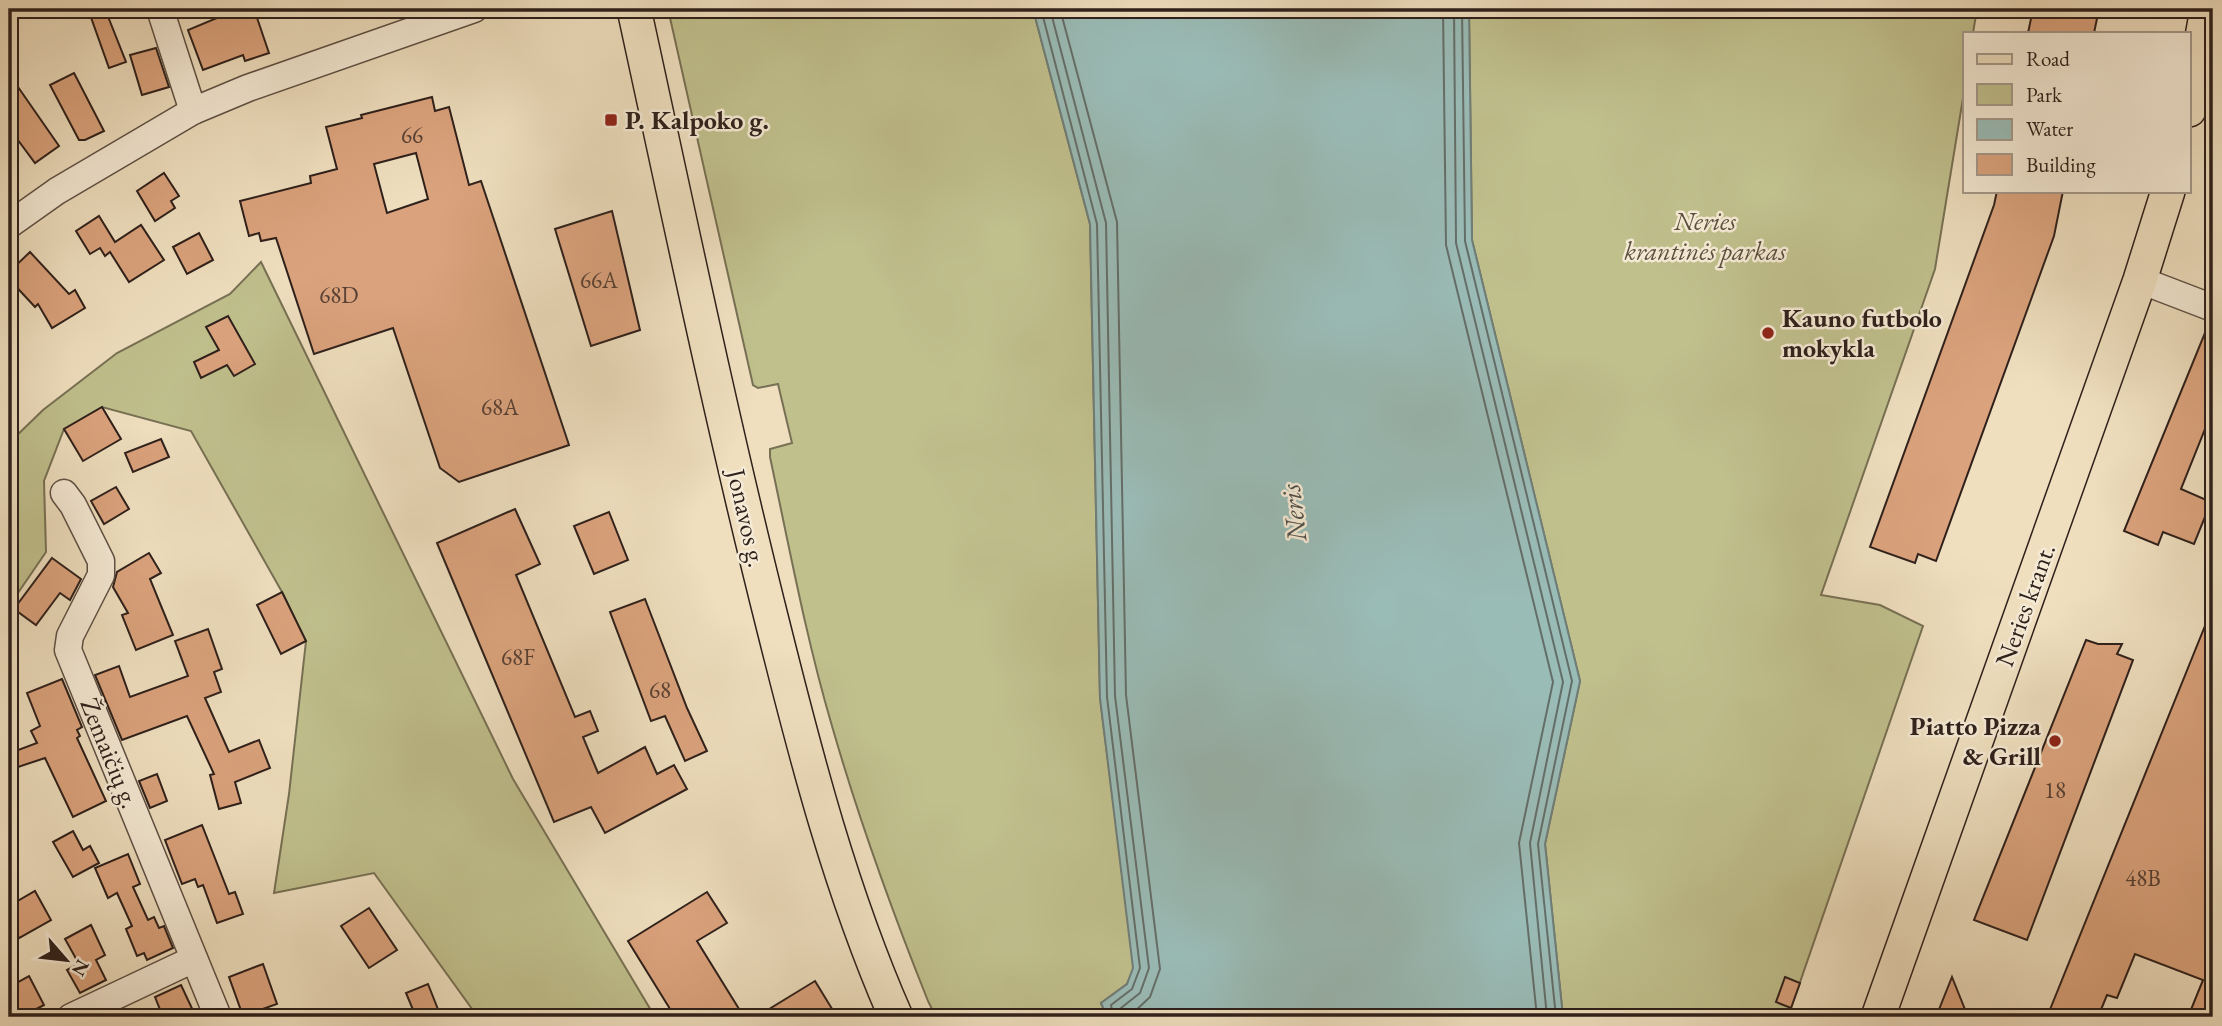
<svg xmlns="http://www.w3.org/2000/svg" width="2222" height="1026" font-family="'EB Garamond',serif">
	<rect width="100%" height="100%" fill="#efdfbf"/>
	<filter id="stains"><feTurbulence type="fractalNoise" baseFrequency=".00286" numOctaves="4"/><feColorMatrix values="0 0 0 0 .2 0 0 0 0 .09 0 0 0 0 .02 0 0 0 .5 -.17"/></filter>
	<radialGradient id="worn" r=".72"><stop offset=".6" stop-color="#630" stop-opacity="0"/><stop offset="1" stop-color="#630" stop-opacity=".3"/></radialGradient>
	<g fill="#c0c08d" stroke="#777054" stroke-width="2">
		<path d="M668 9H1033L1090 224 1100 698 1134 968 1127 984 1101 1003 1107 1017H936L928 1001C892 911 859 820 832 726 806 638 789 546 770 457V449L792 443 778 384 758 388 753 385Z"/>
		<path d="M1469 9H1977L1973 33H1965V86L1935 269 1821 595 1880 605 1923 626 1788 1017H1761L1751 1014 1749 1017H1563L1545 844 1580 681 1472 240Z"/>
		<path d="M261 262 513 779 655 1017H560L475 1013 374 873 274 893 289 794 306 641 282 592 191 431 102 407 64 429 44 481 46 552 9 606V443L43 410 117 353 230 294Z"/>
	</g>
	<path fill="#9abcb7" stroke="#6f7e79" stroke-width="2" d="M1033 9H1469L1472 240 1580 681 1545 844 1563 1017H1107L1101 1003 1127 984 1133 968 1100 698 1090 224Z"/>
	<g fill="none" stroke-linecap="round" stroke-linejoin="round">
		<g stroke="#646e69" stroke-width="2">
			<path d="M1041 9 1097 224 1107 697 1140 968 1132 989 1111 1005 1113 1017"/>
			<path d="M1050 9 1106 223 1115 696 1149 968 1140 993 1121 1008 1122 1017"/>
			<path d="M1060 9 1117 222 1126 695 1160 969 1150 997 1133 1013 1132 1017"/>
			<path d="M1443 9 1446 245 1553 682 1519 843 1537 1017"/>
			<path d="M1454 9 1456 243 1563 682 1530 843 1547 1017"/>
			<path d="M1462 9 1465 241 1572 681 1538 844 1556 1017"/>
		</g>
	</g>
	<g fill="#dba37d" stroke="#2e201b" stroke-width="2" fill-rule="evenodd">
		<path d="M88 9H105L126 62 109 68Z"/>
		<path d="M227 9H254L269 53 245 61 243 55 203 70 188 30 229 13Z"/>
		<path d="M2033 9H2099L2094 33H2028Z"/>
		<path d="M156 48 169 87 142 95 130 55Z"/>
		<path d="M74 73 104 131 85 140H79L50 85Z"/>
		<path d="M9 74 59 146 35 163 9 128Z"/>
		<path d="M432 97 435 111 449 107 469 185 481 181 569 445 459 482 440 468 393 328 314 354 276 238 261 241 259 233 249 236 240 201 311 183 310 176 337 169 326 127 362 118 361 115ZM416 153 428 199 387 213 374 164Z"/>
		<path d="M164 173 179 196 171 201 175 208 155 221 137 191Z"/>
		<path d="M1997 191H2063L2054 236 1936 561 1918 554 1915 563 1870 547 1994 205Z"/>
		<path d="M612 211 640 330 591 346 555 229Z"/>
		<path d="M99 216 115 242 141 225 164 260 129 282 110 252 105 256 100 248 90 254 76 231Z"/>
		<path d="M199 233 213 260 187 274 173 247Z"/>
		<path d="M30 252 69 294 75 290 85 308 52 328 38 304 35 307 9 279V272Z"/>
		<path d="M228 316 255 364 234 376 227 365 201 378 194 362 219 350 206 327Z"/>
		<path d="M2209 323H2213V409L2181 489 2211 502 2194 544 2163 532 2158 545 2124 531Z"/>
		<path d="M102 407 121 439 83 461 64 429Z"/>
		<path d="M161 439 169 457 133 472 125 453Z"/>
		<path d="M116 487 129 509 104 524 91 501Z"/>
		<path d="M515 509 540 564 516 575 575 717 590 711 598 731 583 737 598 773 645 747 657 774 674 765 687 789 605 833 591 807 554 822 437 543Z"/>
		<path d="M609 512 628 560 594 574 574 526Z"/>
		<path d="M149 553 161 573 150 579 173 635 136 650 122 615 128 613 113 587 117 572Z"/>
		<path d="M52 558 81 579 70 600 60 593 36 625 14 609Z"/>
		<path d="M282 592 306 641 281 654 257 605Z"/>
		<path d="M645 599 687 708 707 751 685 761 665 716 651 721 610 612Z"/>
		<path d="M2213 606V1017H2188L2203 980 2135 954 2117 998 2107 995 2098 1017H2047Z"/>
		<path d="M208 629 222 669 214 672 221 692 205 698 229 752 259 740 270 768 235 782 241 803 219 809 210 775 214 774 187 716 122 740 95 675 119 666 130 697 188 676 175 641Z"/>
		<path d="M2086 640 2098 644H2122L2117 654 2133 660 2027 940 1974 920Z"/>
		<path d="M62 679 82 727 77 730 80 736 77 738 106 801 73 817 45 758 15 768 10 753 37 743 31 731 40 726 27 693Z"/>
		<path d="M157 774 167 801 150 808 139 781Z"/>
		<path d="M202 825 229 894 235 892 243 914 217 923 203 885 198 887 195 879 182 884 165 840Z"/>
		<path d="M73 831 83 850 90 846 99 863 73 877 53 842Z"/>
		<path d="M128 854 140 884 133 887 148 920 154 917 159 928 164 926 173 948 147 960 144 953 137 956 126 929 132 926 117 893 108 898 95 868Z"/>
		<path d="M35 891 51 920 19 938 9 919V906Z"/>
		<path d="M707 892 727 923 697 941 744 1017H675L628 941Z"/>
		<path d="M369 908 397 950 369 968 341 926Z"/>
		<path d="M91 925 105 955 96 960 106 980 80 993 67 970 79 964 65 939Z"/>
		<path d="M263 964 277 1004 243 1016 229 977Z"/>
		<path d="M29 976 44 1005 21 1017H9V987Z"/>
		<path d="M1785 977 1800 983 1791 1008 1776 1002Z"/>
		<path d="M1952 977 1968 1017H1936Z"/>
		<path d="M815 981 837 1017H756Z"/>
		<path d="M428 984 439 1012 426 1017H416L406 993Z"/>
		<path d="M181 985 196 1017H163L155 997Z"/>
	</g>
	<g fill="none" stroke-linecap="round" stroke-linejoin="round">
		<defs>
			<g id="minor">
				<path d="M160 9 193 111"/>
				<path d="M9 225 57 191 193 111 248 88 474 9"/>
				<path d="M2140 280 2213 308"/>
				<path d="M64 493 73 505 101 561V575L70 636 68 650 218 1017"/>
				<path d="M71 1017 194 959"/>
			</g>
			<g id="major">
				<path d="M634 9C679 216 722 423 774 629 807 761 841 892 896 1017"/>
				<path d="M2189 110 2207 9"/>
				<path d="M1878 1017 2140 280 2168 191"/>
			</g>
		</defs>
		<use href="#minor" stroke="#5e5044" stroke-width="29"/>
		<use href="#major" stroke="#2e201b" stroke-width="36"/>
		<use href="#minor" stroke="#f5ead5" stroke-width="26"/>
		<use href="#major" stroke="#efdfbf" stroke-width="33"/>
	</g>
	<g fill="#8f2418" stroke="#f5ead5" stroke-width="2.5">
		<rect x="604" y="113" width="14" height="14" rx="3.5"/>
		<circle cx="1768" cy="333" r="7"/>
		<circle cx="2055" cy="741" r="7"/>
	</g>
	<g text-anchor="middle" stroke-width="5" stroke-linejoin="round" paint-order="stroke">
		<g font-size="23" fill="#594134">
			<text x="412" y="143">66</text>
			<text x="599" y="288">66A</text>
			<text x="339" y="303">68D</text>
			<text x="500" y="415">68A</text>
			<text x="518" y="665">68F</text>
			<text x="660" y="698">68</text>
			<text x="2055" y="798">18</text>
			<text x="2143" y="886">48B</text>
		</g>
		<g font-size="26" font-weight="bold" fill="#2e201b" stroke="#f5ead5" text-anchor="start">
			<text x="625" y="129">P. Kalpoko g.</text>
			<text x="1782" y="327">Kauno futbolo<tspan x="1782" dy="30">mokykla</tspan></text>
			<text x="2041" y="735" text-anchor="end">Piatto Pizza<tspan x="2041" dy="30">&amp; Grill</tspan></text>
		</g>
		<g font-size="26" font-style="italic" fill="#5a503d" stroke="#f5ead5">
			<text x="1705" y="230">Neries<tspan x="1705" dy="30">krantinės parkas</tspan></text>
		</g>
		<g font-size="26" fill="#2e201b" stroke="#f5ead5">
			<text transform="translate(747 518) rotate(77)" y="9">Jonavos g.</text>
			<text transform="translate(2025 605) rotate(-70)" y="9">Neries krant.</text>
			<text transform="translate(110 753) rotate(68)" y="9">Žemaičių g.</text>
		</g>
		<g font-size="28" font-style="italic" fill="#4e4f4a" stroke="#f5ead5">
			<text transform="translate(1293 513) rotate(-97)" y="10">Neris</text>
		</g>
	</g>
	<rect width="2222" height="1026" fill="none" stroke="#efdfbf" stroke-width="35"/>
	<rect x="10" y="10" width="2201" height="1005" fill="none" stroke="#2e201b" stroke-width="3.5"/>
	<rect x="18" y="18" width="2187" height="991" fill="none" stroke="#2e201b" stroke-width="2"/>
	<rect x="1963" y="32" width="228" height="161" fill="#f5ead5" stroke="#a5998b" stroke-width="2"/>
	<rect x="1977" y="54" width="35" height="10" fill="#efdfbf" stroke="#a5998b" stroke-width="2"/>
	<text x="2026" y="66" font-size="21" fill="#2e201b">Road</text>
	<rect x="1977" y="84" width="35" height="21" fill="#c0c08d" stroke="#a5998b" stroke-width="2"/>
	<text x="2026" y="102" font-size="21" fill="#2e201b">Park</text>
	<rect x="1977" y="119" width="35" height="21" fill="#9abcb7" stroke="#a5998b" stroke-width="2"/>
	<text x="2026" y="136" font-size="21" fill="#2e201b">Water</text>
	<rect x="1977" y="154" width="35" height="21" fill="#dba37d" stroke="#a5998b" stroke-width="2"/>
	<text x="2026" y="172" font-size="21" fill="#2e201b">Building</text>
	<g transform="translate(66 960) rotate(118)" stroke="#f5ead5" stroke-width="5" paint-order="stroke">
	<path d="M0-5L12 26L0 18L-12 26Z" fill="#2e201b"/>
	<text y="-10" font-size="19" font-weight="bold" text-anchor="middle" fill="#2e201b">N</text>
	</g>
	<rect width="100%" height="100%" filter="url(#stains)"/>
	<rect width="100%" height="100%" fill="url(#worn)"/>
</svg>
